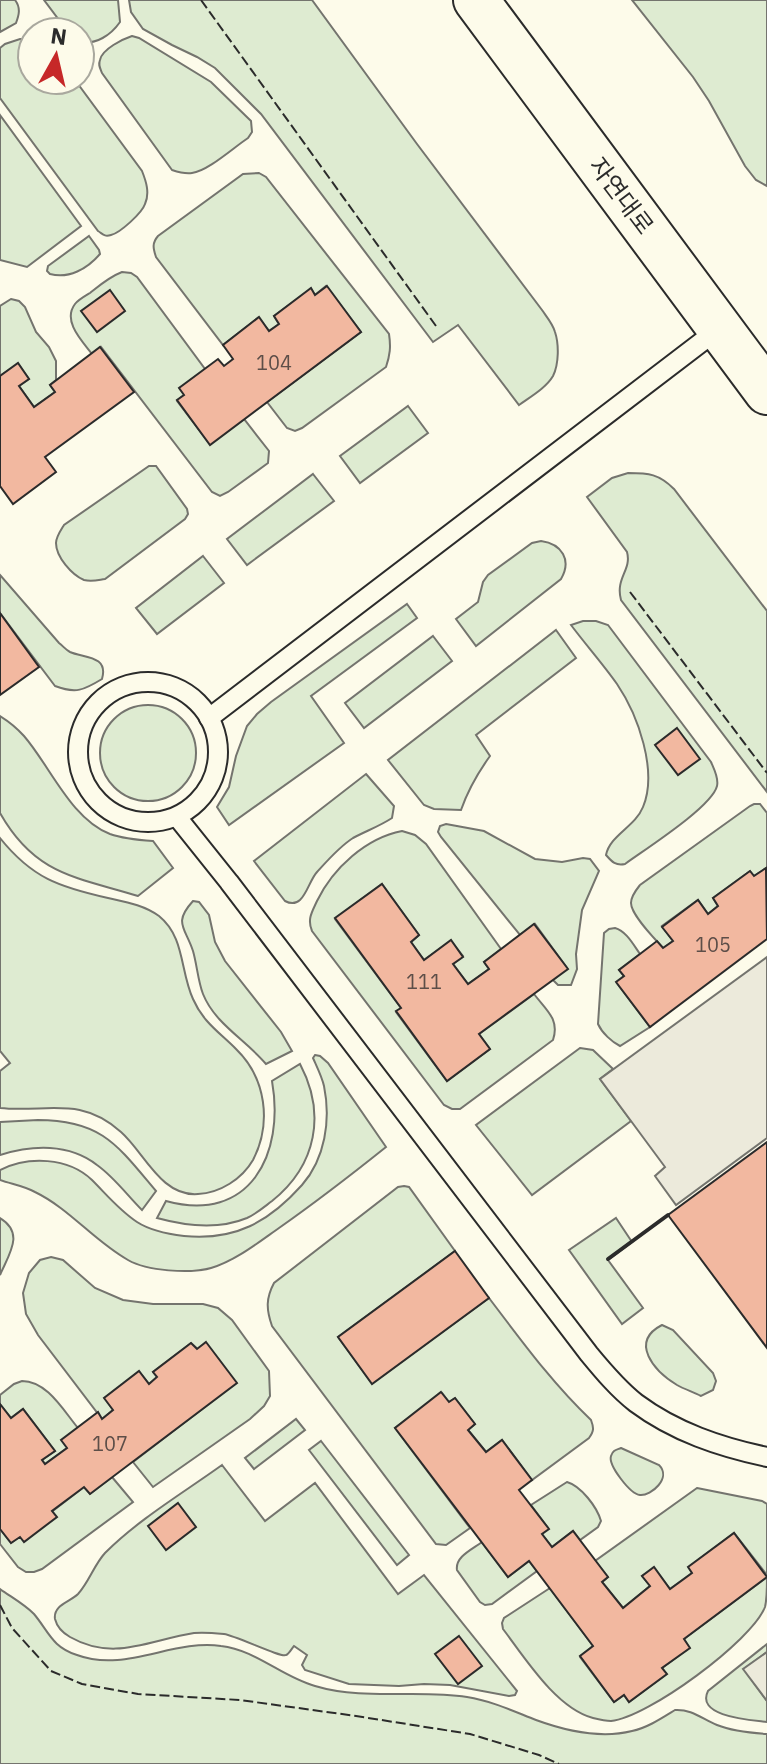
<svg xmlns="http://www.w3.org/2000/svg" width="767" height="1764" font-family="'IBM Plex Sans','Noto Sans KR',sans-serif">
	<rect width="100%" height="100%" fill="#fdfbea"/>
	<g fill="#deebd1" stroke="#74746e" stroke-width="2">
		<path d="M0 0H15C21 8 19 15 16 23L0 32Z"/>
		<path d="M44 0H118L120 22C111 35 96 45 80 42V32H68Z"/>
		<path d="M129 0H312L417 144 542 310C546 316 553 324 555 332 559 344 559 364 553 376 546 388 530 397 519 405L458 325 433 342 261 114 215 68 197 57 172 45 143 29 131 12Z"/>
		<path d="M632 0H767V186L756 180 745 166 709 101 693 77Z"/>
		<path d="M132 36 139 38 211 82 251 121 252 132 248 138C233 148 208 171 192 173 185 174 178 172 172 170L102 73C100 68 98 65 100 60 102 49 123 39 132 36Z"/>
		<path d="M20 39 32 40V80H75L142 171C146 181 150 193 145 204 142 213 120 233 111 235 104 237 103 234 98 231L0 98V48L5 44Z"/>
		<path d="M0 115 81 226 27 267 0 260Z"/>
		<path d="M259 173 266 177 389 334C391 347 390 355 386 367L302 428 295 431 287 428 267 402 361 332 326 286 315 295 311 289 274 316 279 324 269 331 258 318 223 345 156 257C153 248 152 243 158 236L243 174Z"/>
		<path d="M89 236 99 250 100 254C87 269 69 279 50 274L47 271 48 266Z"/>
		<path d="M122 272 131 273 137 277 205 369 184 395 177 401 210 444 244 419 269 451 268 463 228 492 220 496 212 492 101 347 92 354C82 341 62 321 75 304 78 300 85 296 90 293 100 285 109 277 122 272Z"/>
		<path d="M11 299 19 301 25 307 36 332 49 347 56 361V380L50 385 55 392 34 407 19 386 29 379 18 364 0 376V306Z"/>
		<path d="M408 406 428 433 360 483 340 456Z"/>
		<path d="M149 466H156L187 509 188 514 185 519 105 579C98 580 92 582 84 580 72 575 56 557 56 543 56 537 61 530 64 525Z"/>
		<path d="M628 473C649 473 659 474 674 489L767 611V792L621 600C615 578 632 570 627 552L587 497 612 478Z"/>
		<path d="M313 474 334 501 247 565 227 539Z"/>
		<path d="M541 541C562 544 572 560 561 579L476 646 456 619 478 602 483 582 488 575 532 543Z"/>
		<path d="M203 556 224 583 157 634 136 608Z"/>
		<path d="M0 575 59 643C63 646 66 650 70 652 83 658 109 655 102 679 84 690 76 694 55 686L0 613Z"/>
		<path d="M407 604 417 618 311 696 344 743 229 825 217 807 229 787 236 756 247 726 257 714 271 702Z"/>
		<path d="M583 621H596L608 625 711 762C714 769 719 778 717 786 712 807 644 850 625 864 616 866 612 862 606 855 610 835 635 827 643 807 658 771 638 715 617 684 603 664 586 645 571 625Z"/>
		<path d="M556 630 576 658 476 735 490 756C477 774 468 790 461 810L434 809 424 805 388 760Z"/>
		<path d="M433 636 452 661 364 728 345 703Z"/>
		<circle cx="148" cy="753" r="48"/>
		<path d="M0 716C8 721 17 728 24 736 50 766 71 819 110 834 124 839 138 840 153 841L173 868 138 896C76 877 35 875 0 813Z"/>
		<path d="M366 774 394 806 392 818C380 826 366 831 353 838 339 847 328 860 317 872 307 883 304 911 285 901L254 861Z"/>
		<path d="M754 804H760L767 813V869L766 868 754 876 750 871 713 898 718 906 708 914 698 900 662 926 673 941 663 948C655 939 631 915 631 903 631 896 636 890 640 885L750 806Z"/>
		<path d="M446 824 484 831 535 859 562 862 583 858 590 859 599 871 582 910 576 954 577 969 571 985H558L553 980 567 968 535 924 520 935 441 837 438 832 440 826Z"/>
		<path d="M402 831 415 835 426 844 501 949 484 962 489 969 468 984 453 964 463 956 451 941 424 960 411 942 419 935 382 884 335 919 401 1008 396 1012 447 1081 490 1049 479 1034 534 994C546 1010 560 1019 553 1040L460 1109H452L444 1105 312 931C307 919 312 912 317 901 333 868 366 838 402 831Z"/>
		<path d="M0 838C32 878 59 887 108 898 126 902 144 905 159 916 185 937 180 971 193 999 203 1022 219 1032 236 1049 266 1078 272 1123 253 1160 242 1179 220 1193 198 1194 161 1197 144 1152 121 1132 80 1095 46 1113 0 1108V1071L10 1063 0 1051Z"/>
		<path d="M193 901 199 902 209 915 215 942 225 961 281 1032 292 1051 266 1064C246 1040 215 1024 203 994 198 981 197 965 193 951 185 927 173 923 193 901Z"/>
		<path d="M615 928C626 931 633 944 640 954L619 970 624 976 617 983 650 1027 620 1046C612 1042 602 1033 598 1024L604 933 609 929Z"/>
		<path d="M580 1048 593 1050 613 1069 600 1079 631 1121 532 1195 476 1125Z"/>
		<path d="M315 1055 320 1056 328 1063 386 1147C351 1175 316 1202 279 1228 259 1242 235 1261 211 1268 190 1274 147 1271 128 1260 94 1241 70 1209 35 1192 24 1186 11 1184 0 1180V1170C28 1156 68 1157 92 1180 107 1195 119 1210 137 1222 151 1231 167 1234 184 1236 235 1241 269 1222 302 1185 325 1159 331 1120 324 1086 322 1077 317 1067 313 1058Z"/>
		<path d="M300 1064C326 1113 317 1165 272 1201 264 1207 256 1214 247 1218 218 1230 186 1226 157 1218L166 1201C250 1224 285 1154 272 1081Z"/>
		<path d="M38 1120C102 1120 118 1146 156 1191L142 1210C127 1195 114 1177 97 1165 69 1143 32 1145 0 1155V1122Z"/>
		<path d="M404 1186 409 1187 455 1251 338 1337 372 1383 489 1298C521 1340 552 1383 591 1420 594 1428 594 1431 589 1438L532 1480 502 1440 486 1452 468 1430 475 1424 455 1398 449 1402 442 1393 395 1428 470 1528 446 1545 436 1544 272 1326C266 1309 266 1298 274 1283L398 1187Z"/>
		<path d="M0 1218C25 1233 9 1254 0 1275Z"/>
		<path d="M616 1218 632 1242 608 1260 643 1308 622 1324 569 1250Z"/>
		<path d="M51 1257 63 1260 95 1288 123 1300 153 1304H203L218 1308 232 1320 269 1371 270 1396 264 1406 250 1419 153 1487 133 1462 236 1383 191 1343 153 1372 157 1377 149 1384 139 1372 105 1398 113 1410 102 1419 38 1335 26 1314 23 1293 29 1273 40 1260Z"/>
		<path d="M662 1325 673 1330 713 1373 716 1381 713 1390 701 1396C693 1392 684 1389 677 1385 654 1371 629 1342 662 1325Z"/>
		<path d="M22 1381C47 1381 63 1410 78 1428L67 1448 45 1464 42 1460 55 1451 23 1409 11 1418 0 1404V1395L14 1384Z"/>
		<path d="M296 1419 305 1430 254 1469 245 1458Z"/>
		<path d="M321 1441 409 1555 397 1565 309 1450Z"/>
		<path d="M621 1448 659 1465C672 1478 651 1496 640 1495 630 1494 608 1465 611 1456 613 1450 616 1450 621 1448Z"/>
		<path d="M222 1465 265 1521 315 1483 398 1594 424 1575 517 1691 515 1695 509 1696 450 1685 424 1684 399 1686 349 1684 305 1670 302 1665 307 1655 294 1646C292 1648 289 1654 286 1655 281 1658 237 1636 224 1634 214 1633 204 1632 194 1633 149 1640 114 1662 70 1637 63 1633 57 1627 55 1619 53 1605 70 1602 78 1594 89 1582 94 1565 105 1553 139 1519 183 1493 222 1465Z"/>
		<path d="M112 1477 133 1502 42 1569 34 1572H26L18 1567 0 1544V1529L11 1543 84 1487 90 1494Z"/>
		<path d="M567 1482C581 1486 597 1507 601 1521L598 1527 580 1540 573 1531 552 1547 542 1534 548 1528 531 1505Z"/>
		<path d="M697 1488 762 1501 767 1504V1575L734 1533 689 1567 692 1573 670 1589 654 1568 642 1576 650 1586 623 1608 602 1582 608 1577 595 1561Z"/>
		<path d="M482 1542 508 1577 529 1561 537 1571 492 1604 485 1605 480 1602 457 1570C455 1557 471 1550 482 1542Z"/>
		<path d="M767 1577C767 1586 767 1599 765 1607 752 1641 647 1718 611 1721 606 1721 597 1719 593 1718 556 1708 525 1658 503 1629L502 1623 504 1618 550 1588 593 1646 580 1657 614 1702 624 1695 629 1702 666 1674 662 1668 689 1648 684 1639Z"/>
		<path d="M0 1589C11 1597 24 1604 34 1614 49 1632 52 1647 77 1655 125 1673 173 1639 221 1646 256 1650 282 1677 315 1686 365 1701 417 1689 467 1697 492 1701 513 1711 536 1720 566 1731 600 1739 632 1731 647 1728 662 1718 675 1710 692 1709 702 1719 717 1725 732 1731 751 1733 767 1734V1764H0Z"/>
		<path d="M767 1644V1652L744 1669 767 1701V1722C752 1720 695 1717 708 1691Z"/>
	</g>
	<g fill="#eceadb" stroke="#74746e" stroke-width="2">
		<path d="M767 957V1138L676 1205 655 1176 665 1167 600 1079Z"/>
		<path d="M767 1652V1701L743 1669Z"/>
	</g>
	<g fill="#f2b8a0" stroke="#2b2b2b" stroke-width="2">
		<path d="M327 286 361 332 210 445 177 400 184 395 179 388 218 359 224 366 233 359 223 345 259 317 269 331 279 324 274 316 311 288 315 295Z"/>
		<path d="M110 290 125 311 97 332 81 311Z"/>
		<path d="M100 347 134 392 45 457 56 472 13 504 0 486V376L18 363 29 379 19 386 34 407 55 392 50 385Z"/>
		<path d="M0 613 39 667 0 695Z"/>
		<path d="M677 728 700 759 678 775 655 745Z"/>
		<path d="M766 868 767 939 650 1027 616 982 624 976 619 970 657 941 663 948 673 941 662 927 698 900 708 914 718 906 713 898 750 871 754 876Z"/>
		<path d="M382 884 419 935 411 942 424 960 451 940 463 957 453 964 468 984 489 969 484 962 534 924 568 969 479 1034 490 1049 447 1081 396 1011 401 1008 335 918Z"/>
		<path d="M767 1142V1348L668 1215Z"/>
		<path d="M455 1251 489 1298 372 1384 338 1337Z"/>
		<path d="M206 1342 237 1383 90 1494 84 1487 52 1511 57 1517 24 1542 20 1537 11 1543 0 1529V1404L11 1418 23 1409 55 1451 42 1460 45 1464 67 1448 61 1440 98 1412 102 1419 113 1410 104 1398 139 1371 149 1384 157 1377 153 1372 191 1343 197 1349Z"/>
		<path d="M441 1392 449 1402 455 1398 475 1424 468 1430 486 1452 502 1440 532 1480 519 1490 549 1529 542 1534 552 1547 573 1531 608 1577 602 1582 623 1608 650 1586 642 1576 654 1567 670 1589 692 1573 688 1567 734 1533 767 1577 684 1639 690 1648 662 1668 667 1674 629 1702 624 1695 614 1702 580 1656 593 1646 529 1561 508 1577 395 1428Z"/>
		<path d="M178 1503 196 1527 166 1550 148 1526Z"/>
		<path d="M459 1636 482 1666 458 1684 435 1654Z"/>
	</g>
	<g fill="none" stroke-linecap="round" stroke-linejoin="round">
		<defs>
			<g id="service">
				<circle cx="148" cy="752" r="70"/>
				<path d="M209 718 720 328"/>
				<path d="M177 817 229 882 589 1354C603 1371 618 1389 636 1403 675 1432 720 1447 767 1457"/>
			</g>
			<path id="secondary" d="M476 0 767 392"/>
		</defs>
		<use href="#service" stroke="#2b2b2b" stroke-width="22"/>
		<use href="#secondary" stroke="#2b2b2b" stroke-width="48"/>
		<use href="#service" stroke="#fdfbea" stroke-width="18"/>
		<use href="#secondary" stroke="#fdfbea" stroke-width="44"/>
		<g stroke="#2b2b2b" stroke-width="2" stroke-dasharray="10 4" stroke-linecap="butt">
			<path d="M201 0 436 326"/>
			<path d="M630 592 767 773"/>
			<path d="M0 1605 12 1628 51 1671 82 1684 138 1694 240 1700 356 1716 470 1734 539 1755 559 1764"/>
		</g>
		<path stroke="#2b2b2b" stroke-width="4" d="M608 1259 668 1215"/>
	</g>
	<g text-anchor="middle" stroke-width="6" stroke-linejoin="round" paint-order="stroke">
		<g font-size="20" fill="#5d4e48">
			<text x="274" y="370">104</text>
			<text x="713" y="952">105</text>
			<text x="424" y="989">111</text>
			<text x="110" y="1451">107</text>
		</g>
		<g font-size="24" fill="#2b2b2b" stroke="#fdfbea">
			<text transform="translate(621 196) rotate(53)" y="8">자연대로</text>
		</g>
	</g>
	<g transform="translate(56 56) rotate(8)"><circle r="38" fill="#fdfbea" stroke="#a9a89e" stroke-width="2"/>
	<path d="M0-6L14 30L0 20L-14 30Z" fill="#c62828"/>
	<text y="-12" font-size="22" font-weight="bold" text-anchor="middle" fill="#2b2b2b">N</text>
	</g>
</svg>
